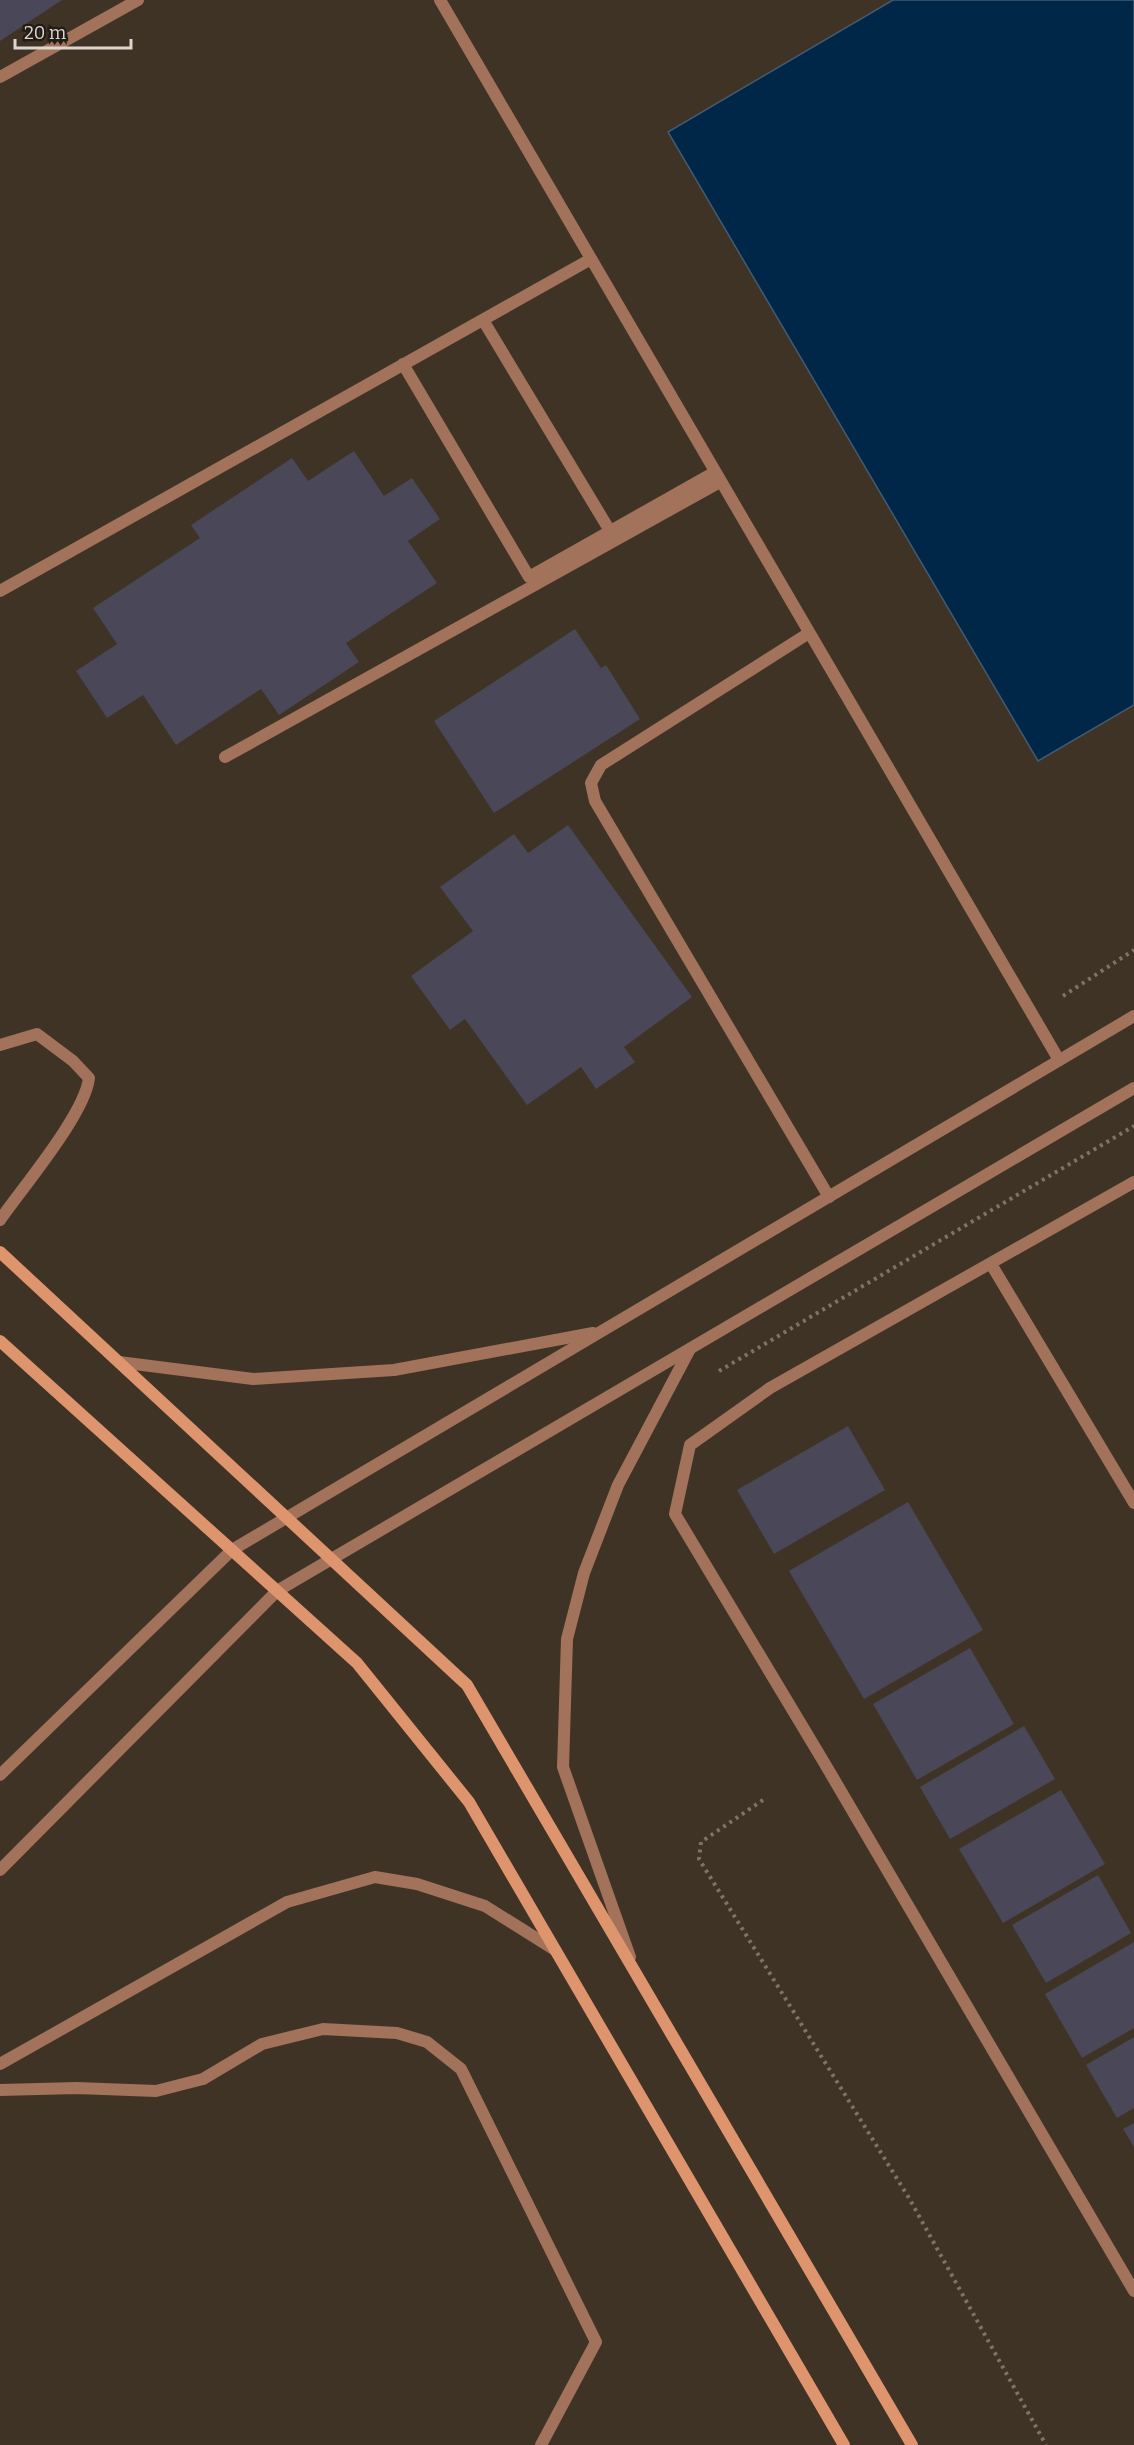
<svg xmlns="http://www.w3.org/2000/svg" width="1134" height="2445" font-family="Bitter,serif">
	<rect width="100%" height="100%" fill="#3f3325"/>
	<path fill="#002648" stroke="#435b70" stroke-width="1.5" d="M893 0H1134V705L1038 761 668 132Z"/>
	<g fill="#494758">
		<path d="M0 0H62L0 41Z"/>
		<path d="M354 451 384 496 412 478 440 519 408 541 437 583 346 643 359 662 279 715 261 689 176 745 143 695 107 718 76 671 117 644 93 608 200 538 191 525 292 458 308 481Z"/>
		<path d="M575 629 601 668 606 665 640 719 494 813 434 721Z"/>
		<path d="M568 825 692 997 624 1047 635 1062 596 1089 581 1067 527 1105 465 1019 450 1030 411 976 473 931 440 887 514 834 528 853Z"/>
		<path d="M848 1426 885 1490 774 1554 737 1490Z"/>
		<path d="M908 1502 983 1630 864 1699 789 1571Z"/>
		<path d="M970 1648 1014 1724 917 1780 873 1704Z"/>
		<path d="M1024 1726 1055 1779 950 1839 920 1787Z"/>
		<path d="M1061 1790 1105 1864 1003 1923 959 1849Z"/>
		<path d="M1098 1875 1131 1933 1046 1983 1012 1925Z"/>
		<path d="M1134 1942V2028L1082 2058 1045 1994Z"/>
		<path d="M1134 2037V2108L1117 2118 1086 2065Z"/>
		<path d="M1134 2123V2147L1123 2129Z"/>
	</g>
	<g fill="none" stroke-linecap="round" stroke-linejoin="round">
		<g stroke="#7d7367" stroke-width="4" stroke-dasharray="3 4.5" stroke-linecap="butt">
			<path d="M1063 996 1134 950"/>
			<path d="M719 1371 1134 1126"/>
			<path d="M763 1800 701 1842 699 1859 909 2198 1046 2445"/>
		</g>
		<g stroke="#a2725a" stroke-width="12">
			<path d="M0 77 138 0"/>
			<path d="M483 320 610 531"/>
			<path d="M403 364 529 577 715 472"/>
			<path d="M0 591 591 259"/>
			<path d="M809 633 601 765 591 783 595 801 829 1197"/>
			<path d="M225 757 720 482"/>
			<path d="M0 1045 37 1034 73 1061 89 1078C85 1114 23 1187 0 1220"/>
			<path d="M0 2090 77 2088 156 2091 203 2079 262 2044 323 2029 397 2033 427 2042 461 2069 596 2342 541 2445"/>
		</g>
		<g stroke="#a2725a" stroke-width="12">
			<path d="M440 0 1059 1060"/>
			<path d="M1134 1182 770 1388 690 1445 675 1514 825 1764 1134 2291"/>
			<path d="M991 1264 1134 1503"/>
		</g>
		<g stroke="#a2725a" stroke-width="12">
			<path d="M119 1362 253 1379 394 1370 593 1333"/>
			<path d="M0 1775 232 1550 1134 1016"/>
			<path d="M0 1870 277 1591 1134 1088"/>
			<path d="M630 1957 563 1767 567 1639 584 1573 618 1485 690 1349"/>
			<path d="M0 2064 287 1902 375 1877 417 1884 485 1906 555 1950"/>
		</g>
		<g stroke="#de946c" stroke-width="12">
			<path d="M0 1252 467 1685 912 2445"/>
			<path d="M0 1341 357 1663 469 1802 844 2445"/>
		</g>
	</g>
	<path d="M15 39v9h116v-9" fill="none" stroke="#ded6ce" stroke-width="3"/>
	<text x="24" y="39" font-size="18" fill="#ded6ce" stroke="#211c15" stroke-width="4.5" paint-order="stroke">20 m</text>
</svg>
